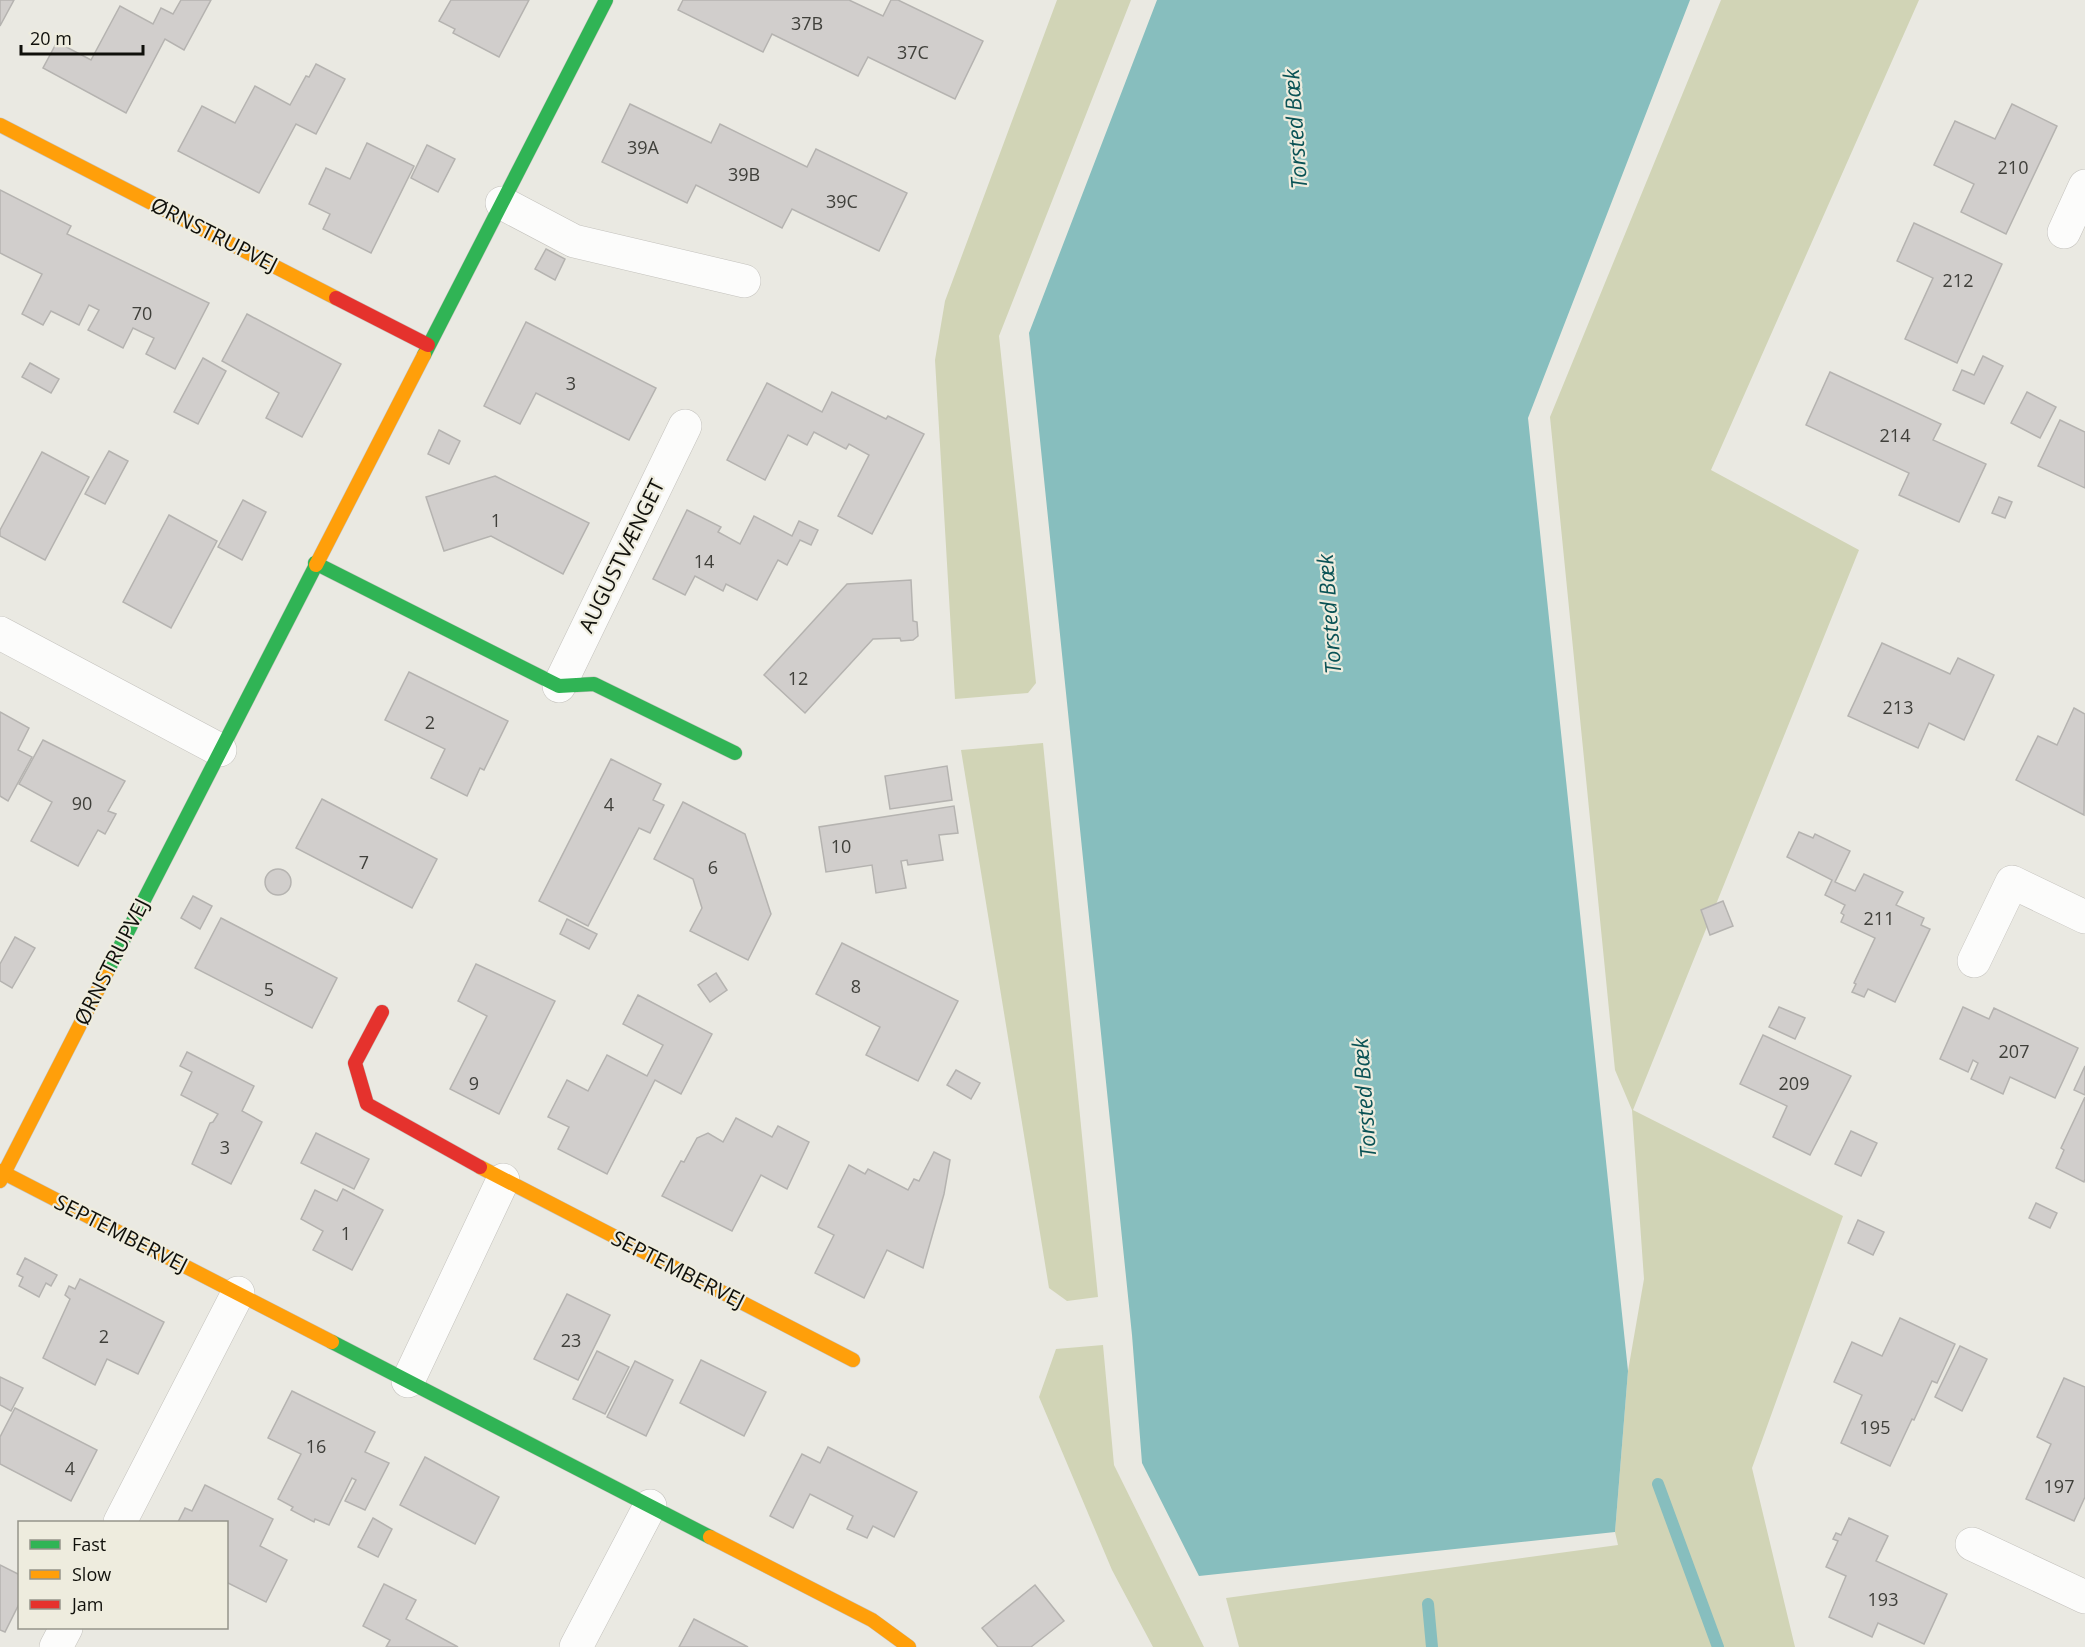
<svg xmlns="http://www.w3.org/2000/svg" width="2085" height="1647" font-family="'Open Sans',sans-serif">
	<rect width="100%" height="100%" fill="#eae9e2"/>
	<g fill="#d1d4b6">
		<path d="M1057 0H1131L999 336 1036 683 1028 693 955 699 935 360 945 301Z"/>
		<path d="M1721 0H1919L1711 470 1859 550 1633 1110 1843 1216 1752 1468 1795 1647H1239L1226 1598 1618 1545 1615 1532 1628 1371 1644 1279 1632 1110 1615 1070 1550 417Z"/>
		<path d="M1043 743 1098 1297 1067 1301 1049 1288 961 750Z"/>
		<path d="M1103 1345 1114 1465 1204 1647H1153L1112 1570 1039 1397 1056 1349Z"/>
	</g>
	<path fill="#87bebe" d="M1157 0H1690L1528 418 1628 1371 1615 1532 1199 1576 1142 1463 1132 1335 1029 333Z"/>
	<g fill="none" stroke-linecap="round" stroke-linejoin="round">
		<g stroke="#87bebe" stroke-width="12">
			<path d="M1658 1484 1718 1647"/>
			<path d="M1428 1604 1432 1647"/>
		</g>
	</g>
	<g fill="#d1cecc" stroke="#b5b3b0" stroke-width="1.5">
		<path d="M0 0H14L0 26Z"/>
		<path d="M181 0H211L184 50 165 39 126 113 43 68 57 42 91 60 120 6 153 24 161 8 173 14Z"/>
		<path d="M451 0H529L499 57 453 33 455 29 439 21Z"/>
		<path d="M683 0H849L883 16 891 0H898L983 41 955 99 868 57 858 76 772 34 763 52 678 10Z"/>
		<path d="M316 64 345 79 316 134 296 124 259 193 178 151 202 106 235 123 255 86 290 105 306 76 309 77Z"/>
		<path d="M630 104 711 143 720 124 807 167 816 149 907 193 879 251 792 209 782 228 696 185 687 203 602 162Z"/>
		<path d="M2012 104 2057 126 2006 234 1961 212 1974 184 1934 165 1955 121 1995 139Z"/>
		<path d="M367 143 414 166 371 253 323 229 330 214 309 204 326 168 350 179Z"/>
		<path d="M427 145 455 159 438 192 411 178Z"/>
		<path d="M0 190 71 226 67 234 209 303 175 369 146 354 154 338 133 328 123 348 88 330 99 310 89 305 79 325 51 311 43 325 22 314 42 274 0 253Z"/>
		<path d="M1914 223 2002 264 1957 363 1905 339 1933 278 1897 261Z"/>
		<path d="M546 249 565 259 555 280 535 269Z"/>
		<path d="M247 314 341 364 302 437 266 418 279 393 222 361Z"/>
		<path d="M526 322 656 388 629 440 536 393 520 424 484 406Z"/>
		<path d="M1983 356 2003 366 1984 404 1953 390 1962 370 1974 375Z"/>
		<path d="M203 358 226 371 198 424 174 412Z"/>
		<path d="M30 363 59 379 51 393 22 377Z"/>
		<path d="M1830 372 1941 424 1933 440 1986 464 1959 522 1899 495 1909 473 1806 425Z"/>
		<path d="M767 383 822 412 832 392 886 419 888 416 924 434 872 534 838 516 869 455 849 444 846 449 814 432 807 445 788 435 765 480 727 460Z"/>
		<path d="M2027 392 2056 407 2040 438 2011 423Z"/>
		<path d="M2060 420 2085 432V488L2038 466Z"/>
		<path d="M439 430 460 441 449 464 428 454Z"/>
		<path d="M109 451 128 461 105 504 85 494Z"/>
		<path d="M42 452 89 477 45 560 0 536V530Z"/>
		<path d="M495 476 589 523 563 574 491 536 444 551 426 497Z"/>
		<path d="M1999 497 2012 502 2005 518 1992 513Z"/>
		<path d="M243 500 266 512 242 560 218 547Z"/>
		<path d="M687 510 721 527 718 532 740 544 754 516 792 536 799 521 818 530 811 545 800 540 787 565 778 560 757 600 726 584 723 591 695 576 685 595 653 579Z"/>
		<path d="M169 515 217 541 171 628 123 602Z"/>
		<path d="M911 580 913 621 917 622 918 636 913 640 901 641 900 638 873 639 805 713 764 675 847 584Z"/>
		<path d="M1882 643 1950 674 1958 658 1994 675 1964 740 1929 723 1918 748 1848 716Z"/>
		<path d="M409 672 508 721 484 770 480 768 467 796 431 778 445 749 385 720Z"/>
		<path d="M2074 708 2085 714 2084 815 2016 780 2038 736 2057 745Z"/>
		<path d="M0 712 29 728 18 750 32 757 8 801 0 796Z"/>
		<path d="M43 740 125 781 108 811 116 814 105 834 98 830 78 866 31 841 52 802 19 784Z"/>
		<path d="M611 759 661 784 653 800 664 805 650 833 639 828 588 926 539 901Z"/>
		<path d="M947 766 952 800 890 809 885 776Z"/>
		<path d="M322 799 437 859 412 908 296 848Z"/>
		<path d="M683 802 745 834 771 914 748 960 690 931 702 908 693 879 654 859Z"/>
		<path d="M954 806 958 833 939 835 943 860 908 865 907 860 901 861 906 888 876 893 872 865 826 872 819 827Z"/>
		<path d="M1799 832 1813 838 1815 834 1850 851 1835 882 1855 891 1864 874 1903 892 1896 905 1924 918 1921 925 1930 929 1895 1002 1868 989 1864 997 1852 992 1856 984 1854 983 1875 938 1841 922 1844 915 1841 913 1845 905 1825 895 1832 880 1787 857Z"/>
		<circle cx="278" cy="882" r="13"/>
		<path d="M193 896 212 906 200 929 181 918Z"/>
		<path d="M1723 901 1733 926 1710 935 1701 910Z"/>
		<path d="M221 918 337 978 312 1028 195 968Z"/>
		<path d="M567 919 597 934 589 949 560 934Z"/>
		<path d="M15 937 35 948 12 988 0 981V964Z"/>
		<path d="M842 943 958 1001 918 1081 866 1055 880 1027 816 994Z"/>
		<path d="M476 964 555 1001 499 1114 450 1089 487 1016 458 1001Z"/>
		<path d="M716 973 727 990 710 1002 698 985Z"/>
		<path d="M638 995 712 1034 681 1094 655 1080 607 1174 558 1149 569 1127 548 1117 567 1080 588 1091 607 1055 647 1076 663 1045 623 1024Z"/>
		<path d="M1779 1007 1805 1018 1795 1039 1769 1027Z"/>
		<path d="M1963 1007 1989 1019 1994 1008 2078 1048 2055 1098 2010 1077 2003 1094 1971 1079 1978 1063 1973 1060 1968 1072 1940 1059Z"/>
		<path d="M1763 1035 1851 1076 1810 1155 1773 1137 1787 1106 1740 1084Z"/>
		<path d="M187 1052 254 1086 242 1111 262 1122 231 1184 192 1164 210 1123 213 1122 218 1114 181 1095 192 1072 180 1066Z"/>
		<path d="M2085 1066V1095L2074 1090Z"/>
		<path d="M956 1070 980 1083 971 1099 947 1085Z"/>
		<path d="M2085 1097V1179L2084 1182 2056 1168 2064 1150 2061 1148Z"/>
		<path d="M736 1118 772 1137 778 1126 809 1142 787 1189 761 1175 732 1231 662 1196 681 1161 684 1162 697 1138 708 1133 723 1142Z"/>
		<path d="M1851 1131 1877 1143 1861 1176 1835 1164Z"/>
		<path d="M316 1133 369 1159 354 1189 301 1163Z"/>
		<path d="M934 1152 950 1160 944 1194 923 1268 887 1250 864 1298 815 1273 834 1235 818 1227 849 1165 865 1174 868 1169 908 1190 914 1179 919 1181Z"/>
		<path d="M343 1189 383 1210 352 1270 313 1250 323 1231 301 1219 315 1190 337 1201Z"/>
		<path d="M2036 1203 2057 1213 2050 1228 2029 1218Z"/>
		<path d="M1858 1220 1884 1232 1873 1255 1848 1243Z"/>
		<path d="M25 1258 57 1275 51 1286 46 1283 39 1297 19 1286 23 1277 17 1274Z"/>
		<path d="M80 1279 164 1322 138 1374 107 1359 95 1385 43 1358 70 1299 65 1295 69 1286 75 1289Z"/>
		<path d="M567 1294 610 1315 578 1380 534 1359Z"/>
		<path d="M1900 1318 1955 1344 1937 1383 1932 1381 1914 1420 1912 1419 1890 1466 1841 1443 1862 1395 1834 1382 1852 1342 1882 1356Z"/>
		<path d="M1960 1346 1987 1359 1962 1411 1935 1397Z"/>
		<path d="M597 1351 629 1367 605 1414 573 1399Z"/>
		<path d="M701 1360 766 1392 744 1436 680 1403Z"/>
		<path d="M635 1361 673 1380 646 1436 607 1417Z"/>
		<path d="M0 1377 23 1388 11 1411 0 1405Z"/>
		<path d="M2064 1378 2085 1387V1497L2074 1521 2026 1499 2051 1444 2037 1437Z"/>
		<path d="M292 1391 375 1432 365 1452 389 1463 365 1510 345 1501 356 1480 352 1478 329 1525 315 1519 314 1522 291 1510 293 1507 278 1499 301 1454 268 1438Z"/>
		<path d="M15 1408 97 1450 71 1501 0 1464V1437Z"/>
		<path d="M828 1447 917 1492 894 1537 873 1526 867 1538 847 1529 853 1516 810 1494 793 1528 770 1516 802 1454 820 1463Z"/>
		<path d="M425 1457 499 1497 475 1544 400 1505Z"/>
		<path d="M205 1485 273 1519 260 1546 287 1560 266 1602 226 1582V1522H178L185 1508 192 1511Z"/>
		<path d="M373 1518 392 1529 378 1557 358 1547Z"/>
		<path d="M1849 1518 1888 1536 1876 1561 1947 1594 1924 1644 1878 1623 1872 1637 1829 1617 1846 1576 1826 1567 1838 1541 1833 1539 1836 1533 1841 1535Z"/>
		<path d="M0 1565 20 1575V1602L5 1632 0 1630Z"/>
		<path d="M384 1584 416 1600 406 1619 458 1647H386L390 1640 363 1626Z"/>
		<path d="M1035 1585 1064 1621 1031 1647H998L982 1628Z"/>
		<path d="M694 1619 748 1647H679Z"/>
	</g>
	<g fill="none" stroke-linecap="round" stroke-linejoin="round">
		<defs>
			<g id="street">
				<path d="M502 203 574 241 744 281"/>
				<path d="M2064 232 2085 186"/>
				<path d="M0 633 220 750"/>
				<path d="M559 686 685 426"/>
				<path d="M1974 961 2012 882 2085 917"/>
				<path d="M408 1381 503 1180"/>
				<path d="M120 1522 238 1293"/>
				<path d="M1972 1544 2085 1597"/>
				<path d="M56 1647 66 1628"/>
				<path d="M576 1647 650 1506"/>
			</g>
			<g id="fast">
				<path d="M424 355 606 0"/>
				<path d="M315 563 559 686 594 684 735 753"/>
				<path d="M107 972 316 565"/>
				<path d="M332 1342 710 1537"/>
			</g>
			<g id="slow">
				<path d="M0 125 336 298"/>
				<path d="M316 565 424 355"/>
				<path d="M480 1167 853 1360"/>
				<path d="M0 1171 332 1342"/>
				<path d="M0 1181 107 972"/>
				<path d="M710 1537 872 1620 909 1647"/>
			</g>
			<g id="jam">
				<path d="M336 298 428 345"/>
				<path d="M382 1012 355 1063 367 1104 480 1167"/>
			</g>
		</defs>
		<use href="#street" stroke="#c4c2bd" stroke-width="34"/>
		<use href="#fast" stroke="#c4c2bd" stroke-width="15"/>
		<use href="#slow" stroke="#c4c2bd" stroke-width="15"/>
		<use href="#jam" stroke="#c4c2bd" stroke-width="15"/>
		<use href="#street" stroke="#fcfcfb" stroke-width="33"/>
		<use href="#fast" stroke="#30b455" stroke-width="14"/>
		<use href="#slow" stroke="#ff9f0a" stroke-width="14"/>
		<use href="#jam" stroke="#e5322d" stroke-width="14"/>
	</g>
	<g text-anchor="middle" stroke-width="4.5" stroke-linejoin="round" paint-order="stroke">
		<g font-size="18" fill="#40403b">
			<text x="807" y="30">37B</text>
			<text x="913" y="59">37C</text>
			<text x="643" y="154">39A</text>
			<text x="2013" y="174">210</text>
			<text x="744" y="181">39B</text>
			<text x="842" y="208">39C</text>
			<text x="1958" y="287">212</text>
			<text x="142" y="320">70</text>
			<text x="571" y="390">3</text>
			<text x="1895" y="442">214</text>
			<text x="496" y="527">1</text>
			<text x="704" y="568">14</text>
			<text x="798" y="685">12</text>
			<text x="1898" y="714">213</text>
			<text x="430" y="729">2</text>
			<text x="82" y="810">90</text>
			<text x="609" y="811">4</text>
			<text x="841" y="853">10</text>
			<text x="364" y="869">7</text>
			<text x="713" y="874">6</text>
			<text x="1879" y="925">211</text>
			<text x="856" y="993">8</text>
			<text x="269" y="996">5</text>
			<text x="2014" y="1058">207</text>
			<text x="474" y="1090">9</text>
			<text x="1794" y="1090">209</text>
			<text x="225" y="1154">3</text>
			<text x="346" y="1240">1</text>
			<text x="104" y="1343">2</text>
			<text x="571" y="1347">23</text>
			<text x="1875" y="1434">195</text>
			<text x="316" y="1453">16</text>
			<text x="70" y="1475">4</text>
			<text x="2059" y="1493">197</text>
			<text x="1883" y="1606">193</text>
		</g>
		<g font-size="21" fill="#10100b" stroke="#eeecde">
			<text transform="translate(214 235) rotate(27)" y="7">ØRNSTRUPVEJ</text>
			<text transform="translate(622 556) rotate(-64)" y="7">AUGUSTVÆNGET</text>
			<text transform="translate(112 962) rotate(-63)" y="7">ØRNSTRUPVEJ</text>
			<text transform="translate(121 1234) rotate(27)" y="7">SEPTEMBERVEJ</text>
			<text transform="translate(678 1270) rotate(27)" y="7">SEPTEMBERVEJ</text>
		</g>
		<g font-size="22" font-style="italic" fill="#0a5255" stroke="#eeecde">
			<text transform="translate(1295 129) rotate(-94)" y="8">Torsted Bæk</text>
			<text transform="translate(1329 614) rotate(-94)" y="8">Torsted Bæk</text>
			<text transform="translate(1364 1098) rotate(-94)" y="8">Torsted Bæk</text>
		</g>
	</g>
	<rect x="18" y="1521" width="210" height="108" fill="#eeecde" stroke="#95948a" stroke-width="1.5"/>
	<rect x="30" y="1540" width="30" height="9" fill="#30b455" stroke="#95948a" stroke-width="1.5"/>
	<text x="72" y="1551" font-size="18" fill="#10100b">Fast</text>
	<rect x="30" y="1570" width="30" height="9" fill="#ff9f0a" stroke="#95948a" stroke-width="1.5"/>
	<text x="72" y="1581" font-size="18" fill="#10100b">Slow</text>
	<rect x="30" y="1600" width="30" height="9" fill="#e5322d" stroke="#95948a" stroke-width="1.5"/>
	<text x="72" y="1611" font-size="18" fill="#10100b">Jam</text>
	<path d="M21 45v9h122v-9" fill="none" stroke="#10100b" stroke-width="3"/>
	<text x="30" y="45" font-size="18" fill="#10100b" stroke="#eeecde" stroke-width="4.5" paint-order="stroke">20 m</text>
</svg>
